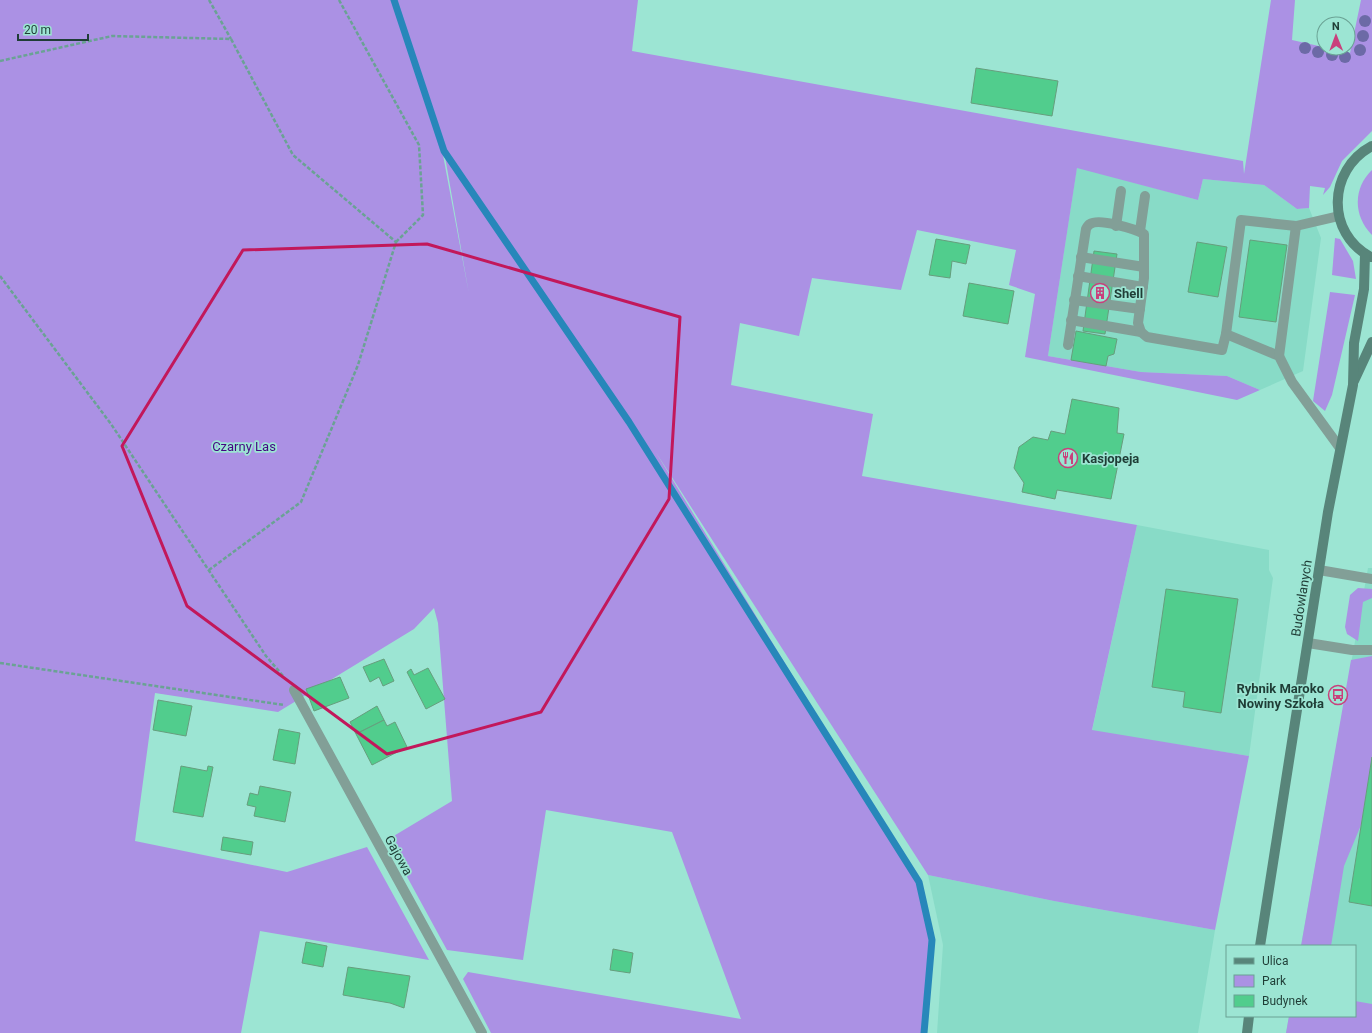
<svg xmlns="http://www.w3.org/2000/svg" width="1372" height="1033" font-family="Roboto,sans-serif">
	<rect width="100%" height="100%" fill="#9ce5d3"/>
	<g fill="#88dbc7">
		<path d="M1077 167 1198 200 1203 179 1264 185 1297 209 1309 208 1321 238 1303 371 1260 390 1227 376 1141 372 1048 356Z"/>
		<path d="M1137 525 1269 550V570L1273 578 1249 756 1092 731Z"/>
		<path d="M1368 568H1372V1033H1286L1289 1016H1355V946H1301Z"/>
		<path d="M928 875 1054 901 1215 930 1198 1033H937L943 945Z"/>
	</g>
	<g fill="#ab91e4" fill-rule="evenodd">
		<path d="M0 0H638L632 51 1243 161 1244 174 1271 0H1295L1292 40 1350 53 1361 0H1372V131L1342 161 1330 187 1323 195 1325 188 1310 186 1309 208 1297 209 1264 185 1203 179 1198 200 1077 168 1048 356 1141 372 1227 376 1260 390 1237 400 1025 357 1035 294 1009 285 1016 250 917 230 901 290 812 278 799 336 740 323 731 385 873 414 862 476 1137 525 1092 730 1249 756 1215 930 1054 901 928 875 655 451 919 882 932 940 922 1033H491L463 979 468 972 741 1019 672 832 546 810 523 960 447 950 387 840 452 801 438 623 434 608 414 629 278 712 155 693 135 841 287 872 367 847 429 960 260 931 241 1033H0ZM440 139 444 151 469 294Z"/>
		<path d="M1372 170V235C1353 216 1353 188 1372 170Z"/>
		<path d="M1335 238 1340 239 1353 261 1356 279 1332 275Z"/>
		<path d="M1330 292 1355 295 1332 395 1325 411 1313 401Z"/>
		<path d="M1358 588 1372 589V598L1363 602 1358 641 1347 634 1345 627 1350 595Z"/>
		<path d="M1372 656V757L1361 825 1344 866 1331 946H1301L1351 660Z"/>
		<path d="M1355 1001 1372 1004V1033H1286L1289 1016H1355Z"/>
	</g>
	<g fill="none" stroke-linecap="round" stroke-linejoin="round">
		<path stroke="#2787ba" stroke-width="7" d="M394 0 444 151 629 422 919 882 932 940 924 1033"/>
	</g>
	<g fill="#51cd8d" stroke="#669e7d">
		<path d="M976 68 1058 81 1052 116 971 103Z"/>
		<path d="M936 239 970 245 966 264 952 261 950 278 929 275Z"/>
		<path d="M1250 240 1287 245 1276 322 1239 317Z"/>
		<path d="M1197 242 1227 247 1218 297 1188 292Z"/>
		<path d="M1094 251 1117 254 1105 334 1083 331Z"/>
		<path d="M969 283 1014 291 1008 324 963 316Z"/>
		<path d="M1076 331 1117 339 1114 354 1108 356 1106 366 1071 360Z"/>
		<path d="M1072 399 1119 408 1117 433 1124 434 1111 499 1057 490 1055 499 1022 492 1024 483 1014 468 1019 447 1033 437 1048 440 1051 431 1065 434Z"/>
		<path d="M1166 589 1238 599 1221 713 1183 707 1185 692 1152 687Z"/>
		<path d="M384 659 394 681 383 686 379 677 370 682 363 667Z"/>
		<path d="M428 668 445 699 426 709 407 672 411 669 414 675Z"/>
		<path d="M340 677 349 698 314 711 306 689Z"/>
		<path d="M158 700 192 706 186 736 153 730Z"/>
		<path d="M377 706 384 720 356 734 350 722Z"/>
		<path d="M384 720 387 726 395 722 407 747 372 765 356 734Z"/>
		<path d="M279 729 300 733 295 764 273 760Z"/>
		<path d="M1372 757V906L1349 902Z"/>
		<path d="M181 766 207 771 208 766 213 767 203 817 173 812Z"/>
		<path d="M260 786 291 792 285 822 254 816 256 807 247 805 250 793 258 795Z"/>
		<path d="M223 837 253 842 251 855 221 850Z"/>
		<path d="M306 942 327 946 323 967 302 963Z"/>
		<path d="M613 949 633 953 630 973 610 970Z"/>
		<path d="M348 967 410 976 404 1008 390 1003 343 995Z"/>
	</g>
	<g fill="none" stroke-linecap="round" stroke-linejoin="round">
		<g stroke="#6aa294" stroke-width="2.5" stroke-dasharray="4 2" stroke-linecap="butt">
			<path d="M209 0 231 39"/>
			<path d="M339 0 419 145 423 215 396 242"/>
			<path d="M0 61 112 36 231 39 293 155 396 242 358 365 301 502 209 570"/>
			<path d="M0 276 111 424 266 656 284 677"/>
			<path d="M0 663 284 705"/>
		</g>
		<g stroke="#829f97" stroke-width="10">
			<path d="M1339 216 1296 226 1241 220 1226 334 1279 356 1292 382 1340 448"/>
			<path d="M1116 226 1121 191"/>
			<path d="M1140 231 1145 196"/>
			<path d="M1081 257 1144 267"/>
			<path d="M1078 276 1143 287"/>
			<path d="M1074 300 1140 309"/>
			<path d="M1071 320 1141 332"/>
			<path d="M1068 345 1086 229C1087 227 1088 225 1090 224 1099 218 1135 229 1144 234V278L1138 323 1141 332 1147 337 1222 350 1226 334"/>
			<path d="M1279 356 1296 226"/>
			<path d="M1319 570 1372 579"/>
			<path d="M1308 643 1352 650H1372"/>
		</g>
		<path stroke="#829f97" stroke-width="10" d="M294 690 482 1033"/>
		<g stroke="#58857a" stroke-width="10">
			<path d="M1371 257C1326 234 1327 170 1372 146"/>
			<path d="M1354 381 1372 342"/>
			<path d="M1260 946 1328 512 1353 385 1354 343 1364 289 1365 254"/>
			<path d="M1247 1033 1249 1016"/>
		</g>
	</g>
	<g fill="#6c6aa6">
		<circle cx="1365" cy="21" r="6"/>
		<circle cx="1363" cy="36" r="6"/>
		<circle cx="1305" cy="48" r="6"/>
		<circle cx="1360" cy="50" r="6"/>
		<circle cx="1318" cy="52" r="6"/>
		<circle cx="1332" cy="55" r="6"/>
		<circle cx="1345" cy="57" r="6"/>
	</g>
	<path fill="none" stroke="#c2185b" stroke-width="3" stroke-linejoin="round" d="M427 244 680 317 669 499 541 712 387 754 187 606 122 446 243 250Z"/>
	<defs>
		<symbol id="building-ring" viewBox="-11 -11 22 22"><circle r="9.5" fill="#9ce5d3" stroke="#c9407c" stroke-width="1.5"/><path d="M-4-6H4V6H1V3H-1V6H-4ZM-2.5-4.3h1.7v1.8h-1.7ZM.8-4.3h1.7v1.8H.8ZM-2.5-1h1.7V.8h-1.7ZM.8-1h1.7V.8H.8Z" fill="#c9407c"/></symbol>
		<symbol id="restaurant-ring" viewBox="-11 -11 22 22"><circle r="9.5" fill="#9ce5d3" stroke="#c9407c" stroke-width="1.5"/><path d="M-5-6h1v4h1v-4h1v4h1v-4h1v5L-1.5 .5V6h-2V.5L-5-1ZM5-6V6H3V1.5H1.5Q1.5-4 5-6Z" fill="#c9407c"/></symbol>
		<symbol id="bus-ring" viewBox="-11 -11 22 22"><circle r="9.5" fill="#9ce5d3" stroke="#c9407c" stroke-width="1.5"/><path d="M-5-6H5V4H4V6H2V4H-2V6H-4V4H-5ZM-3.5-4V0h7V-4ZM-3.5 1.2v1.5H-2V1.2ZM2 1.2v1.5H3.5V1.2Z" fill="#c9407c"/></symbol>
	</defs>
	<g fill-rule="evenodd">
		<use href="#building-ring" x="1089" y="282" width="22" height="22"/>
		<use href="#restaurant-ring" x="1057" y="447" width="22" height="22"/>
		<use href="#bus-ring" x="1327" y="684" width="22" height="22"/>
	</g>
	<g text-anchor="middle" stroke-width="3.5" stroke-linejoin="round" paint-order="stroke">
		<g font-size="13" font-weight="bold" fill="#1f3d36" stroke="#9ce5d3" text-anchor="start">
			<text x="1114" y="298">Shell</text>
			<text x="1082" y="463">Kasjopeja</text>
			<text x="1324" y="693" text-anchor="end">Rybnik Maroko<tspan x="1324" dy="15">Nowiny Szkoła</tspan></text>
		</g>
		<g font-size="13" fill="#440682" stroke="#9ce5d3">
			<text x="244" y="451">Czarny Las</text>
		</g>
		<g font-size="13" fill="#1f3d36" stroke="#9ce5d3">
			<text transform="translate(1301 598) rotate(-81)" y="5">Budowlanych</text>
			<text transform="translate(399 855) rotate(61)" y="5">Gajowa</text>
		</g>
	</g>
	<rect x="1226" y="945" width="130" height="72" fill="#9ce5d3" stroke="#6aa294"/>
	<rect x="1234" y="958" width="20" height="6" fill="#58857a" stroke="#6aa294"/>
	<text x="1262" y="965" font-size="12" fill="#1f3d36">Ulica</text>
	<rect x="1234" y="975" width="20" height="12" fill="#ab91e4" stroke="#6aa294"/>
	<text x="1262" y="985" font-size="12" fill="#1f3d36">Park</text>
	<rect x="1234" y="995" width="20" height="12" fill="#51cd8d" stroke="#6aa294"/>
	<text x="1262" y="1005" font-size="12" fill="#1f3d36">Budynek</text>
	<g transform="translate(1336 36) rotate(359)"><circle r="19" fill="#9ce5d3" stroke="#6aa294"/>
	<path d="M0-3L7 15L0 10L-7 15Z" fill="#c9407c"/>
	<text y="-6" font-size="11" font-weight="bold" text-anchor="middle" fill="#1f3d36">N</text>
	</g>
	<path d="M18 34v6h70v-6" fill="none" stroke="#1f3d36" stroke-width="2"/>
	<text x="24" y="34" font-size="12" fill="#1f3d36" stroke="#9ce5d3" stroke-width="3" paint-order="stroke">20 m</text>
</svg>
